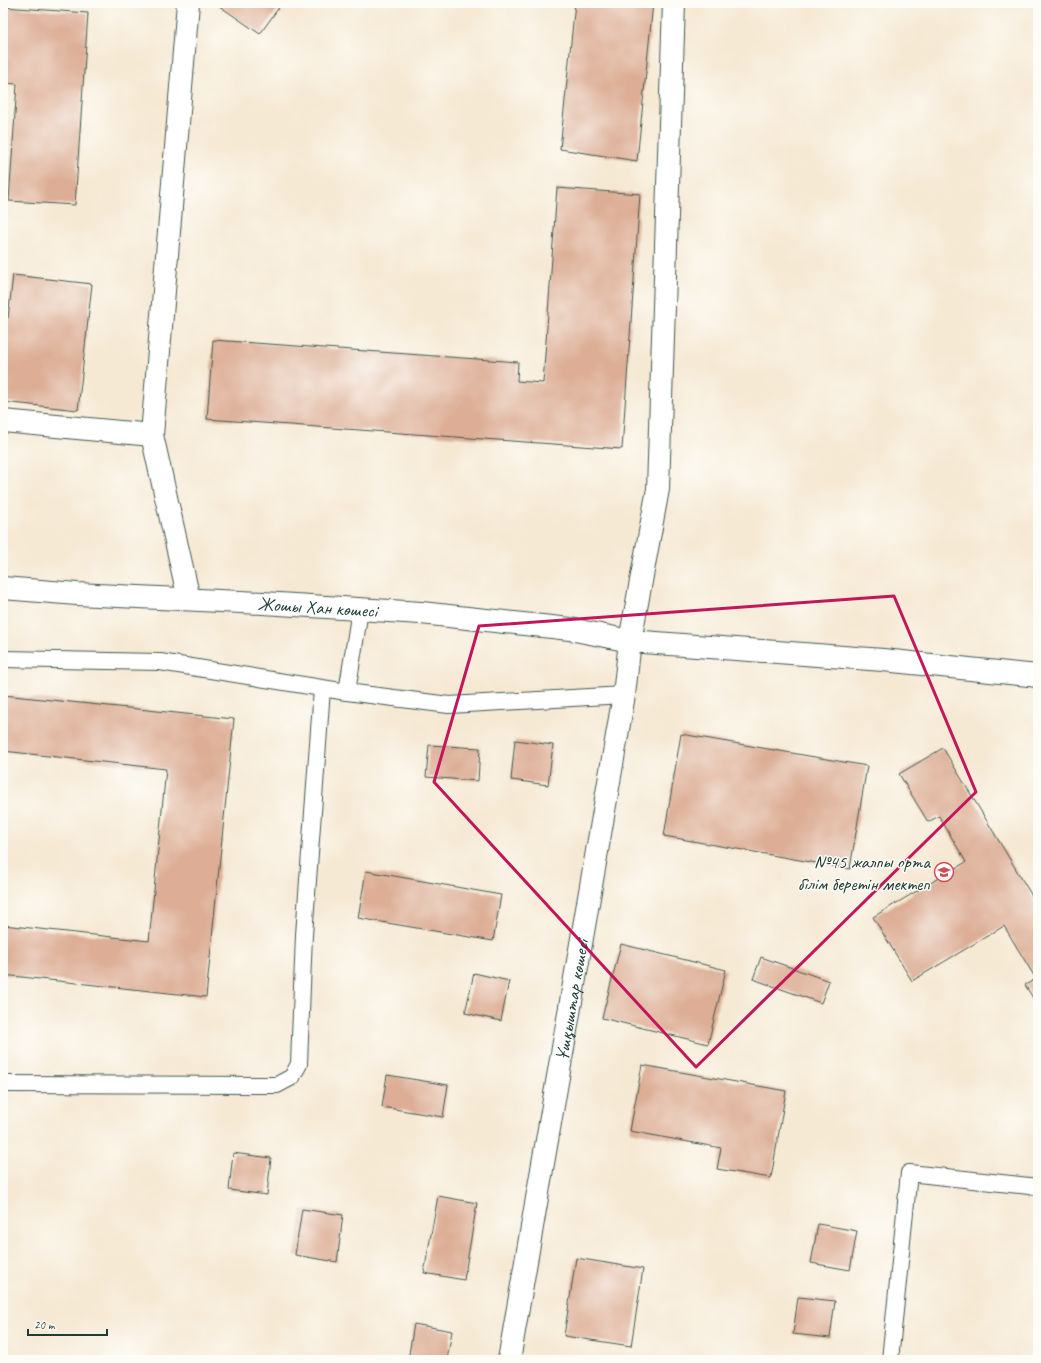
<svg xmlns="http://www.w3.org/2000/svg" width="1041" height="1363" font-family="Caveat,sans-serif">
	<rect width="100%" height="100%" fill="#fdfcf7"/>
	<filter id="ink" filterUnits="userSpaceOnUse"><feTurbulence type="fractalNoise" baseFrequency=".025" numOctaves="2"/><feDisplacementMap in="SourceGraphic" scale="8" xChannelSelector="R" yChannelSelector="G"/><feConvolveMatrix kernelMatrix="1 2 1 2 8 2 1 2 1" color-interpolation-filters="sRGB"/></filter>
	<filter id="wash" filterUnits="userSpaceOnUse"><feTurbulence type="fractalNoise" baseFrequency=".012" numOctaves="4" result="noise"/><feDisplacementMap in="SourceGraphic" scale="16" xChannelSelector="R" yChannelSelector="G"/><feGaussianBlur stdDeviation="0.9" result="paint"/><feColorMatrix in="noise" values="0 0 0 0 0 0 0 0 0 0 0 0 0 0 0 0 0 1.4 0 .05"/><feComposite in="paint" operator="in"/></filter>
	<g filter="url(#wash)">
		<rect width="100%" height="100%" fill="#f6e9d4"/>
		<g id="blocks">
			<g fill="#ddae95">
				<path d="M215 3H282L260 34Z"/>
				<path d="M575 3H653L637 161 560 149Z"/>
				<path d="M3 7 88 13 75 205 9 201 17 84 3 83Z"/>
				<path d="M557 188 640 194 622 449 207 419 213 340 518 362 517 381 543 383Z"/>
				<path d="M13 275 92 284 78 410 3 402V317L8 318Z"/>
				<path d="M3 695 234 719 206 997 3 975V925L149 941 166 769 3 751Z"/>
				<path d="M681 734 867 766 850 869 664 836Z"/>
				<path d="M515 740 553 745 548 785 511 780Z"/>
				<path d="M429 745 480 748 478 781 426 777Z"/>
				<path d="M943 748 1038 906V1006L1025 985 1036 979 1004 926 912 981 873 917 966 862 939 816 928 822 899 774Z"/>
				<path d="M366 871 501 895 493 941 358 918Z"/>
				<path d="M621 944 726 970 708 1044 602 1018Z"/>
				<path d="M761 957 829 981 821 1003 753 979Z"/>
				<path d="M474 973 509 981 501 1021 465 1013Z"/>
				<path d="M642 1065 786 1091 771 1178 717 1169 721 1148 630 1131Z"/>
				<path d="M387 1075 448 1085 443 1117 382 1107Z"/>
				<path d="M233 1153 271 1158 267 1195 229 1190Z"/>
				<path d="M438 1196 477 1203 464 1280 424 1273Z"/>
				<path d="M302 1209 343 1215 337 1262 295 1255Z"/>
				<path d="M818 1224 857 1231 850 1270 811 1263Z"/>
				<path d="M576 1258 643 1269 631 1346 564 1336Z"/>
				<path d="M798 1297 835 1301 830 1338 793 1334Z"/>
				<path d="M414 1324 452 1331 447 1360H408Z"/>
			</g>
		</g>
	</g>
	<g filter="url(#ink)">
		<use href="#blocks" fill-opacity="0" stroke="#3f574c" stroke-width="1"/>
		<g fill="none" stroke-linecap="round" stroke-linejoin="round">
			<defs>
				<g id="lane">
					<path d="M3 659 160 662 347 692 449 705 624 695"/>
					<path d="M347 692 360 610"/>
					<path d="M3 1084 277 1085 292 1077 299 1064 304 935 322 689"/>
					<path d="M890 1360 909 1173 1038 1187"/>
				</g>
				<g id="street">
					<path d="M3 421 152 435 188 3"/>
					<path d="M152 435 189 599"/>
					<path id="s1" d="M3 588 77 594 263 603 421 613 570 629 630 641 883 660 1038 676"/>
					<path id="s2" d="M509 1360 624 695 630 641 658 489 674 3"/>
				</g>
			</defs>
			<use href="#lane" stroke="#3f574c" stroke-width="18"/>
			<use href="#street" stroke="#3f574c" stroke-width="24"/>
			<use href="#lane" stroke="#fff" stroke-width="16"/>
			<use href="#street" stroke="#fff" stroke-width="22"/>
		</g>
	</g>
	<path fill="none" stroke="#c2185b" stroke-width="3" stroke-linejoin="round" d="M894 596 976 792 696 1067 434 782 479 626Z"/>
	<defs>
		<symbol id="school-ring" viewBox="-11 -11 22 22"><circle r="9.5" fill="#fdfcf7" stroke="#d1495b" stroke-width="1.5"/><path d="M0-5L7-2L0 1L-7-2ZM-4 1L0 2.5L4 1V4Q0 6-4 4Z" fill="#d1495b"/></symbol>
	</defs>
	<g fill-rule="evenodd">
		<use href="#school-ring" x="933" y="861" width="22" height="22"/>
	</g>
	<g text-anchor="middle" stroke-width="3" stroke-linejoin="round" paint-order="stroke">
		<g font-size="19" fill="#1f3d34" stroke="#fdfcf7">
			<text dy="7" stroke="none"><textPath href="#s1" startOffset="315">Жошы Хан көшесі</textPath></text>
			<text dy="7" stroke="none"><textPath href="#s2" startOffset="365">Ұшқыштар көшесі</textPath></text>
		</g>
		<g font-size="19" fill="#1f3d34" stroke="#fdfcf7" text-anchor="end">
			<text x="930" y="868">№45 жалпы орта<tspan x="930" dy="22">білім беретін мектеп</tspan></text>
		</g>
	</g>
	<rect width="1041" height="1363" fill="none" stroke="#fdfcf7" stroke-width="16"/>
	<path d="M28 1329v6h79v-6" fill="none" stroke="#1f3d34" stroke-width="2"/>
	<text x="34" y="1329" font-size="12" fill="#1f3d34" stroke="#fdfcf7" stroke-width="3" paint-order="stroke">20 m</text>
</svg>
